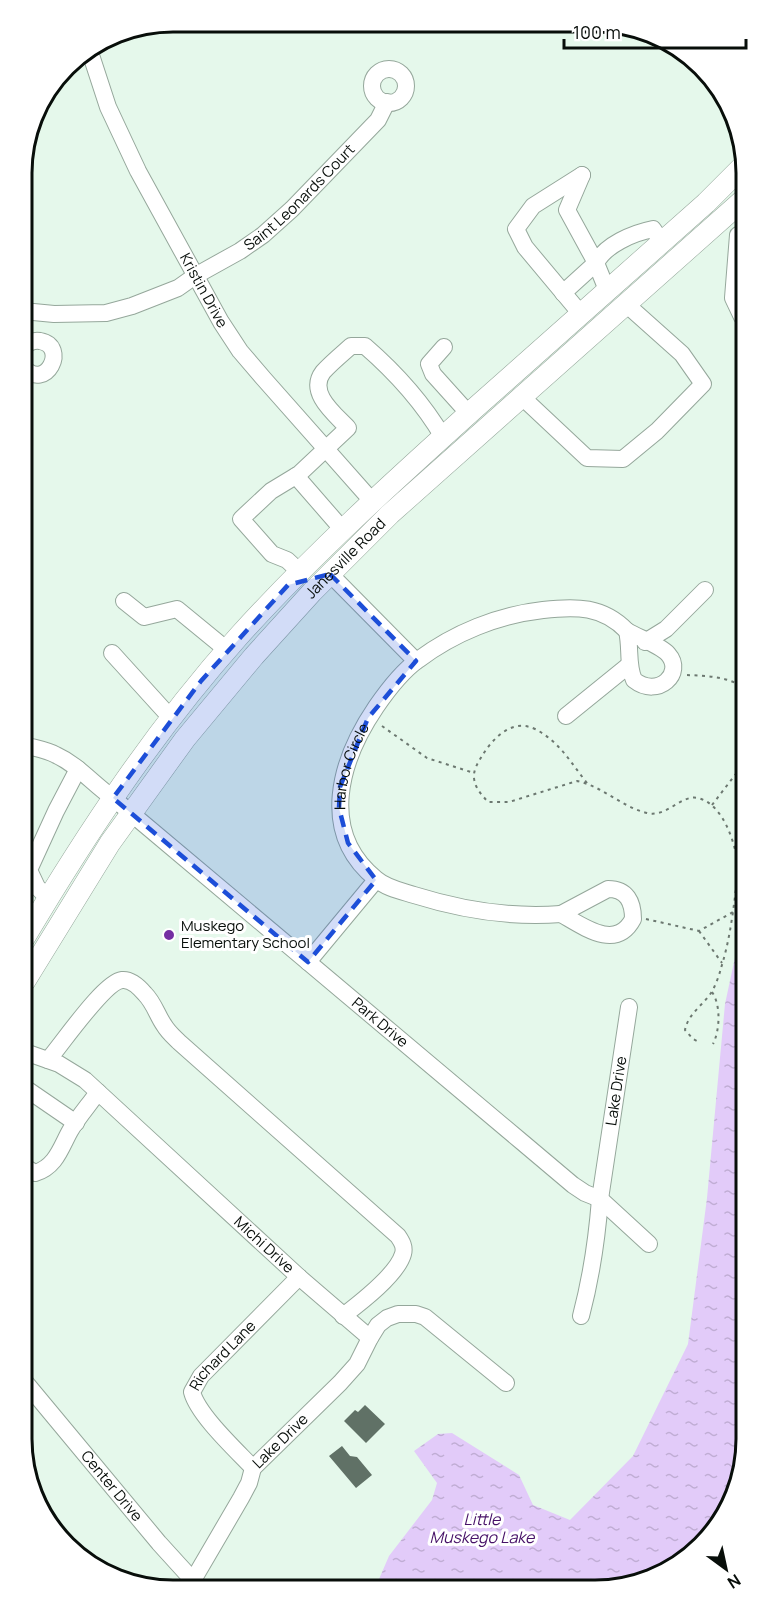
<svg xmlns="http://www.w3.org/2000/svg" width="768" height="1611" font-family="Manrope,sans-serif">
	<defs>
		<pattern id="water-ripples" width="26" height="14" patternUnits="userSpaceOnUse" patternTransform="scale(1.5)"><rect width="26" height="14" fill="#e2cbf9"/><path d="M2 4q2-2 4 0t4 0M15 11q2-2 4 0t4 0" fill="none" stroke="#c0add4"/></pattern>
	</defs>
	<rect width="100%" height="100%" fill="#e5f8eb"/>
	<path fill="url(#water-ripples)" d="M745 911 747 1449 736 1496 710 1538 635 1585 376 1586 389 1556 432 1500 437 1483 414 1451 438 1434 452 1433 519 1475 533 1505 570 1520 633 1456 688 1344 707 1198 725 1004Z"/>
	<g fill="#607166">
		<path d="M365 1405 385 1424 366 1443 344 1421 355 1410 358 1412Z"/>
		<path d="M342 1446 350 1456 357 1457 372 1475 356 1488 329 1456Z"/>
	</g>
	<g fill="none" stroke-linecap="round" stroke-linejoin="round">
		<defs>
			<g id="minor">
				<path id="s1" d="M89 49 108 107 138 171 221 322 240 351 264 379 372 501"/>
				<circle cx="389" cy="86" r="17"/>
				<path d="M742 236 738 235 733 298 742 317"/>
				<path d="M607 290 596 263C605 245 633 233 653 229L662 242"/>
				<path d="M563 293 596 263 567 210 582 175"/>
				<path id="s2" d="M23 311 54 314 106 313 132 306 178 288 195 276 240 251 263 235 292 209 378 120 387 102"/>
				<path d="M581 314 525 247 516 229 533 206 582 175"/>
				<path d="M444 347 429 364 433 374 469 414"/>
				<path d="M23 348C27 343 32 340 40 341 69 346 46 393 23 367"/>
				<path d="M522 397 587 458 623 459 657 431 703 384 682 354 626 304"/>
				<path d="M296 476 343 530"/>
				<path d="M300 572 287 560 272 554 241 519 271 491 299 474 348 428C336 415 307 393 323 372 331 363 342 354 351 346H365C395 372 423 403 443 437"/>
				<path d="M330 574 416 661"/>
				<path d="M124 601 144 617 177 609 227 650"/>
				<path d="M627 631C639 638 660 645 668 654 685 673 658 699 634 680 627 665 631 648 627 631Z"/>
				<path d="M645 642 666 629 705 590"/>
				<path d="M112 653 171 718"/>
				<path d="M566 716 629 665"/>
				<path id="s3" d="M24 745C34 748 47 750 56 755 78 765 93 784 113 798L522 1142 573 1185 585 1193 600 1199 649 1244"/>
				<path d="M608 889C627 889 633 902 633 919 616 951 584 927 561 914Z"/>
				<path d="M48 898 37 887 29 870 56 811 78 769"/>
				<path id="s4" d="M561 914C511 918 462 910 414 895 401 891 386 888 376 879 318 832 340 760 376 707 387 691 401 672 418 660 454 633 498 615 543 610 576 606 603 606 627 631"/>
				<path d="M308 962 376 880"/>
				<path id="s5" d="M25 1052 59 1064 85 1080 299 1277 370 1338"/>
				<path d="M48 1060C62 1044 104 982 122 980 131 979 140 988 145 994 154 1003 157 1015 164 1025 168 1032 174 1037 179 1042L398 1236C402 1242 405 1247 403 1254 397 1275 360 1303 343 1316"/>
				<path d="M25 1088 76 1123"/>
				<path d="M25 1167 35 1173C56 1167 61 1147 70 1131 78 1117 89 1105 98 1092"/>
				<path id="s6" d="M581 1316C591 1278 597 1238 600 1199L629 1007"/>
				<path id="s7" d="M26 1383 159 1543 199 1587"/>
				<path id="s8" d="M253 1468C236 1450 198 1415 192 1392L201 1376 299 1277"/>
				<path id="s9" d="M189 1587 241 1498 249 1483 253 1468 340 1383 357 1364 370 1338 378 1325 387 1318 398 1314H416L425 1317 506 1383"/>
			</g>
			<g id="major">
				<path d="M25 937C88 831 156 729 238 637 312 555 394 481 475 408 552 340 629 271 706 203L742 167"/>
				<path id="s10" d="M25 981 110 843 185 739 254 656 312 592 390 514 742 201"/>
			</g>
		</defs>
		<use href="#minor" stroke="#95a79b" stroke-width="18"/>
		<use href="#major" stroke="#95a79b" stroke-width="22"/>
		<g stroke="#6c7870" stroke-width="2" stroke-dasharray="3 4.5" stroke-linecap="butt">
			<path d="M697 61 718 95"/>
			<path d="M687 675C707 676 727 676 744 688"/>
			<path d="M382 726 427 758 474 773"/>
			<path d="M587 783C571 763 559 741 535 729 512 718 493 738 482 756 478 762 473 771 474 778 475 788 481 794 488 802H509L577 781C602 786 622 807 647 813 667 818 681 794 698 798 723 804 735 842 738 865 738 872 736 880 736 888 733 914 729 943 721 968 719 976 715 987 711 993 702 1006 688 1014 685 1030L693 1039 699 1042"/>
			<path d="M712 805 735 775 744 766"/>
			<path d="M646 919 699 931 733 912"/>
			<path d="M699 931 722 963"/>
			<path d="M712 992C721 1005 720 1030 713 1044"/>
		</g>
		<use href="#minor" stroke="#fff" stroke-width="16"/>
		<use href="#major" stroke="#fff" stroke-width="21"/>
	</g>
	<path fill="#1d4ed8" fill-opacity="0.2" stroke="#1d4ed8" stroke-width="4.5" stroke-dasharray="12 8" stroke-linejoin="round" d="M330 574 416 661 368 718 340 787 339 808 348 843 376 880 308 962 113 798 201 681 288 585Z"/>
	<circle fill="#742fa2" stroke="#fff" stroke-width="2" cx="169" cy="935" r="6"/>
	<g text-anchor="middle" stroke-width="6" stroke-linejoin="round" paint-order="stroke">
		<g font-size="15" fill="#080e0a" stroke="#fff">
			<text dy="5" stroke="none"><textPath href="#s2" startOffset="312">Saint Leonards Court</textPath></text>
			<text dy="5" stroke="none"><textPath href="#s1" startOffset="268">Kristin Drive</textPath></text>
			<text dy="5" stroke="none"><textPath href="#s10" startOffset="532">Janesville Road</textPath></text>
			<text dy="5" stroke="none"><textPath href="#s4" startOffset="316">Harbor Circle</textPath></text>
			<text dy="5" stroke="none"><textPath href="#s3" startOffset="454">Park Drive</textPath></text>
			<text dy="5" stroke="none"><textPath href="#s6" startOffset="228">Lake Drive</textPath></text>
			<text dy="5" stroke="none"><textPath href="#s5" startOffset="310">Michi Drive</textPath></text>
			<text dy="5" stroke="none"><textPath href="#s8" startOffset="146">Richard Lane</textPath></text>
			<text dy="5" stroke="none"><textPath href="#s9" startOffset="174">Lake Drive</textPath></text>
			<text dy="5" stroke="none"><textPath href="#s7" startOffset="134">Center Drive</textPath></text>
		</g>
		<g font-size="15" fill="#080e0a" stroke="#fff" text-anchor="start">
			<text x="181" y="931">Muskego<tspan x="181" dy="17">Elementary School</tspan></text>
		</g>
		<g font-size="16" font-style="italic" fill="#461067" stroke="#fff">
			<text x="482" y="1525">Little<tspan x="482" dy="18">Muskego Lake</tspan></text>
		</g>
	</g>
	<path d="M0 0H768V1611H0ZM173 32H595A141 141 0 0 1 736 173V1439A141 141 0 0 1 595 1580H173A141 141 0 0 1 32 1439V173A141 141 0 0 1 173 32Z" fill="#fff" fill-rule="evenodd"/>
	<path fill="none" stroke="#080e0a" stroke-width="3" d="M173 32H595A141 141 0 0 1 736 173V1439A141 141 0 0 1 595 1580H173A141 141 0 0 1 32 1439V173A141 141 0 0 1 173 32Z"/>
	<g transform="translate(726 1569) rotate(147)" stroke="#ffffff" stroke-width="4.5" paint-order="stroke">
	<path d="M0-4.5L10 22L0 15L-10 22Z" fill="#080e0a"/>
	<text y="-9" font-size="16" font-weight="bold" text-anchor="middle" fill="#080e0a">N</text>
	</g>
	<path d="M564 39v9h182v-9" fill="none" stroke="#080e0a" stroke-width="3"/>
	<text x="573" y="39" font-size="18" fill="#080e0a" stroke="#ffffff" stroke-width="4.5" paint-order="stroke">100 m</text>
</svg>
